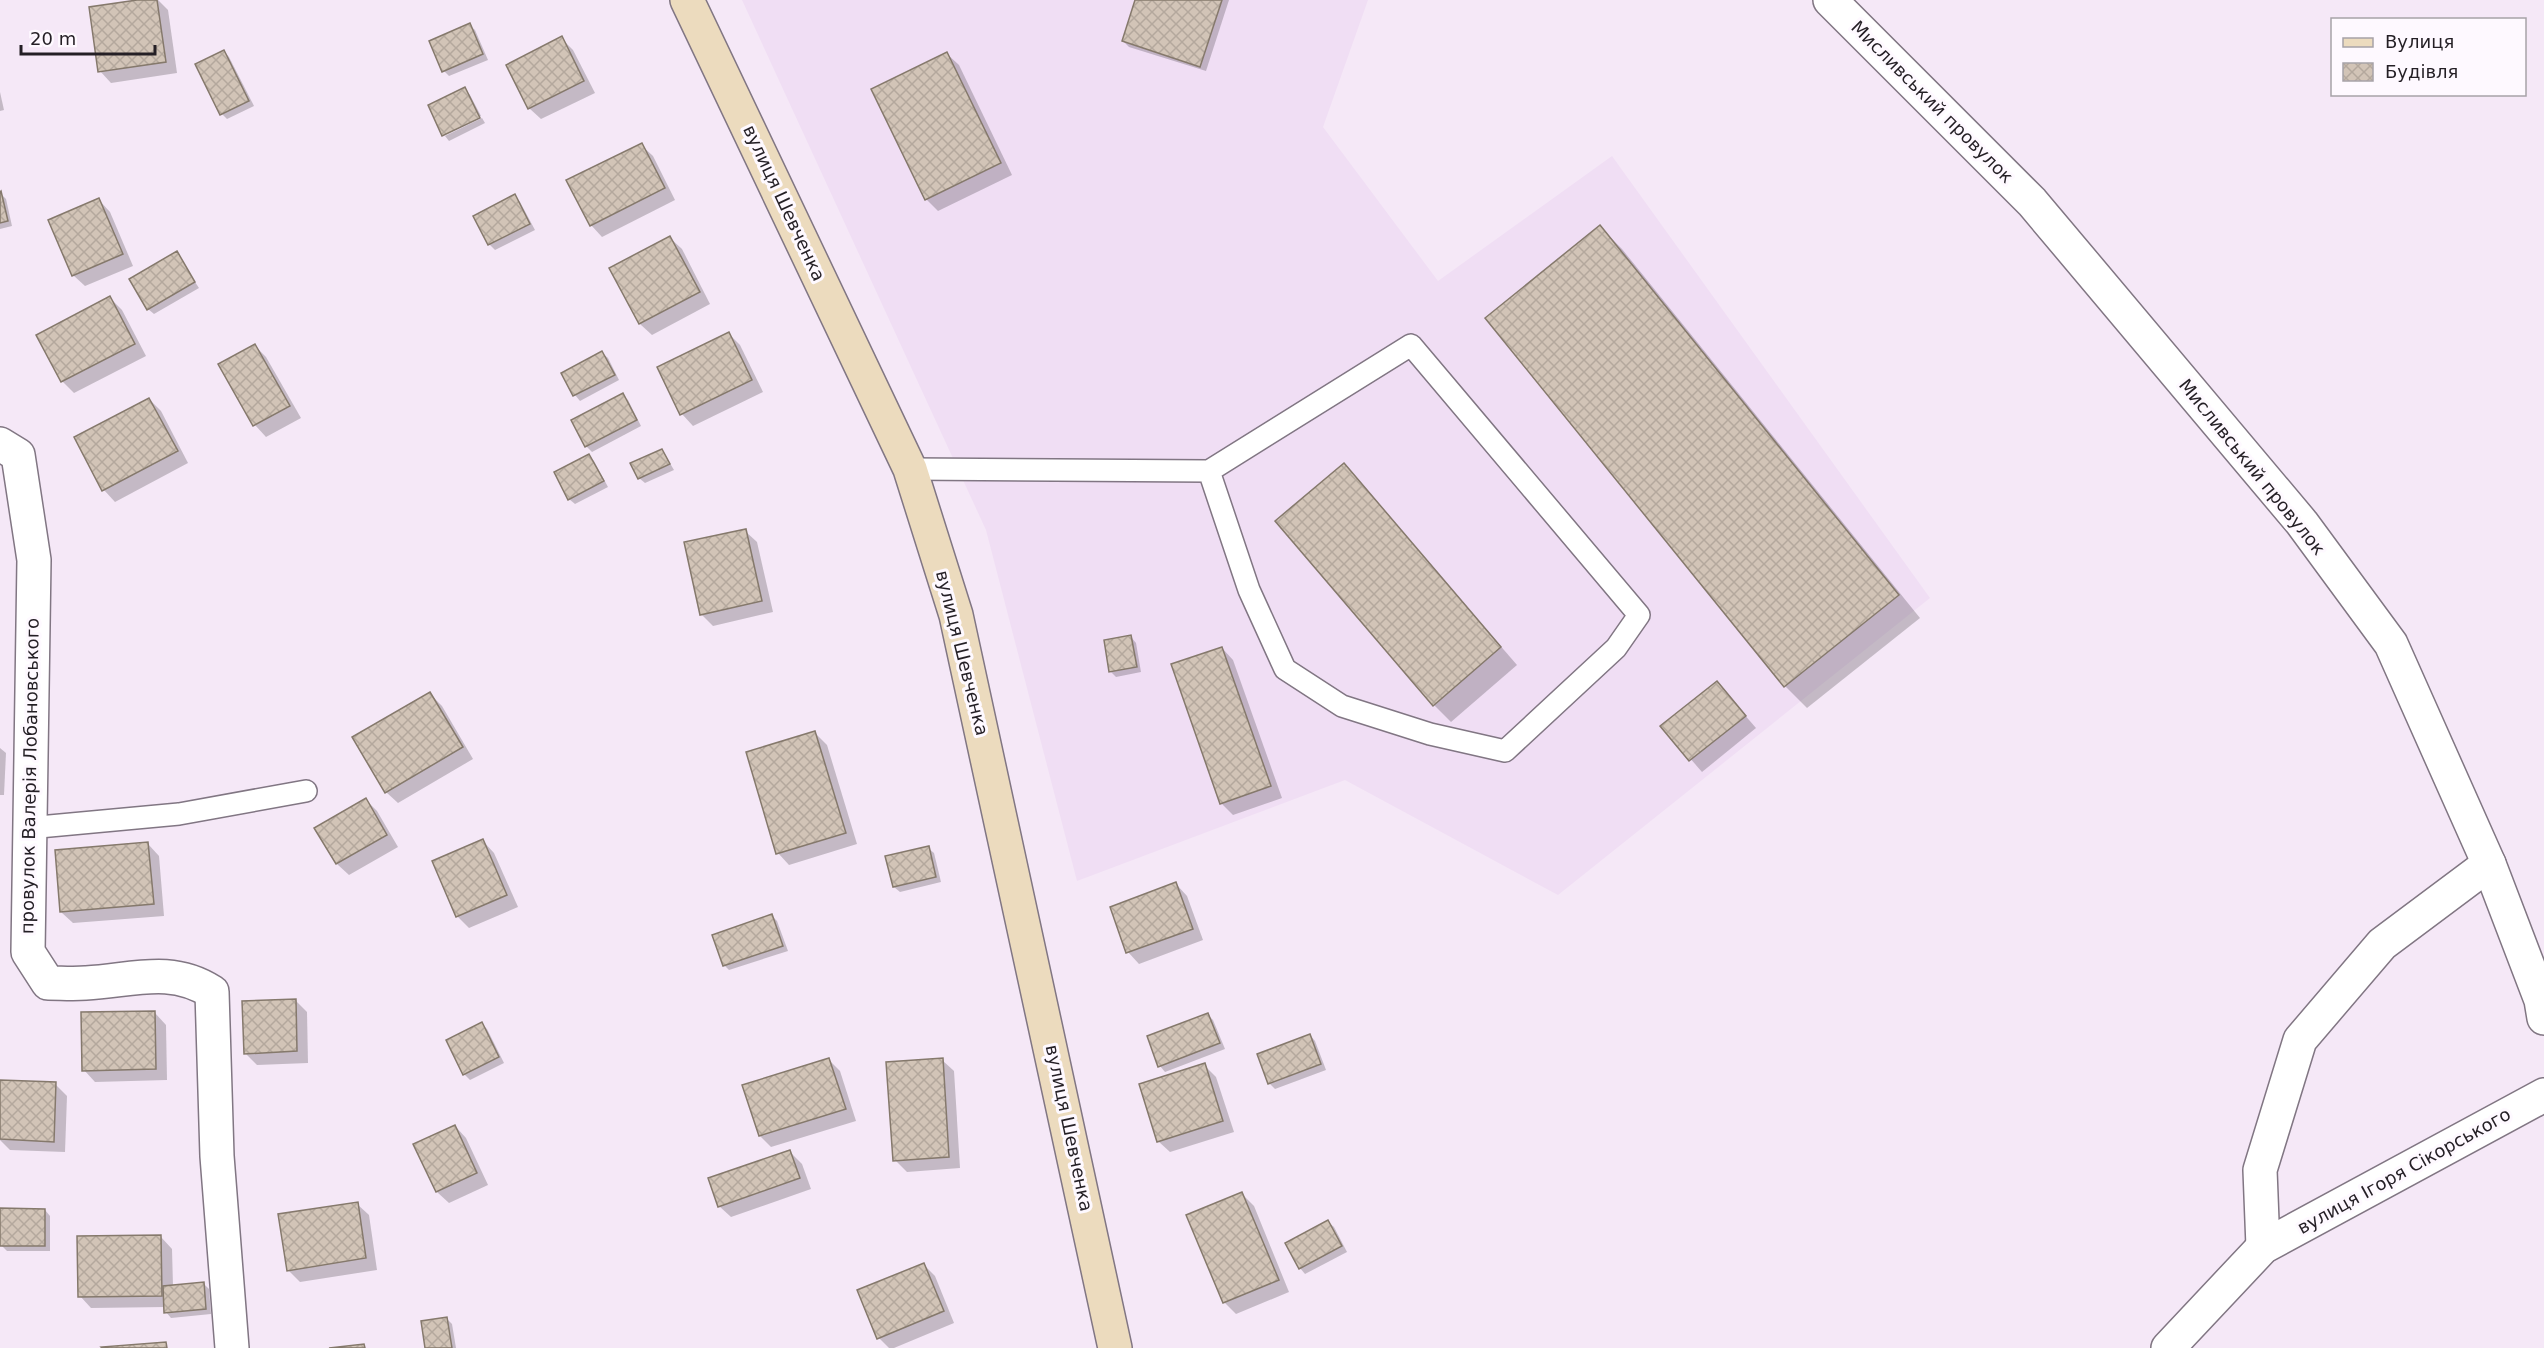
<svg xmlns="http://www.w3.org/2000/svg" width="2544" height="1348" font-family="'DejaVu Sans',sans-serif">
	<defs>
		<pattern id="building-cross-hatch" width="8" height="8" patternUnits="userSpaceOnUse" patternTransform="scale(1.5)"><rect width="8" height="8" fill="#d2c4b7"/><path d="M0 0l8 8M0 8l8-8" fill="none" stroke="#b4a89d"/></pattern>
	</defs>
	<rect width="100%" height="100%" fill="#f5e8f7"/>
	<path fill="#f0def4" d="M742 0H1368L1323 127 1438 281 1612 156 1930 598 1558 895 1345 780 1077 881 986 530Z"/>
	<g fill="#0003">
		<path d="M147 0H158L168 10 177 73 111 83 100 71Z"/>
		<path d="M1137 0H1229L1206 71 1129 47 1123 41Z"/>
		<path d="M469 25 475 30 488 60 449 76 444 71Z"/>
		<path d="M561 38 573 50 595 93 541 119 529 108Z"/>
		<path d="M224 51 229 57 254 106 227 119 222 114Z"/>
		<path d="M947 54 959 65 1012 175 938 211 926 199Z"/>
		<path d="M465 89 470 95 481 116 444 134Z"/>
		<path d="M0 92 4 110 0 111Z"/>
		<path d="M482 118 485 123 449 141 445 136Z"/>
		<path d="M641 145 653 156 675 200 602 237 591 225Z"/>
		<path d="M0 193 6 199 12 226 0 229Z"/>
		<path d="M515 196 520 202 535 230 495 250 489 244 475 216Z"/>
		<path d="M99 200 110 212 133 266 85 286 73 275Z"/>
		<path d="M1600 227 1622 249 1920 618 1807 708 1785 686 1487 318Z"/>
		<path d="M670 238 682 249 710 304 652 335 640 324 611 269Z"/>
		<path d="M176 253 199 288 154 314 148 309Z"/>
		<path d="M110 298 122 310 146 356 74 393 62 381Z"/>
		<path d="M729 334 740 345 763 392 693 426 682 414 659 368Z"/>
		<path d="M255 346 266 357 301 418 266 437 255 425 220 365Z"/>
		<path d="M602 353 608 358 619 380 580 401 575 395Z"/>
		<path d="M622 395 628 400 641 426 592 452 586 446Z"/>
		<path d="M149 399 161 411 188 463 115 502 104 490 76 438Z"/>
		<path d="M662 450 674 470 645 483 639 478Z"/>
		<path d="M589 456 594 461 608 487 575 504 569 499Z"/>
		<path d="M1344 465 1517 665 1451 722 1434 705Z"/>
		<path d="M745 531 757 542 773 612 713 626 701 614Z"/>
		<path d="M1131 637 1136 643 1141 672 1116 677 1111 672Z"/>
		<path d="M1222 648 1233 660 1282 798 1233 815 1221 803Z"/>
		<path d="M1717 683 1756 728 1702 772 1662 726Z"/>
		<path d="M430 694 442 706 473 759 398 803 386 792Z"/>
		<path d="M815 733 827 745 857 844 789 865 778 853Z"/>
		<path d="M0 748 6 753 4 795H0Z"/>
		<path d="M366 800 377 811 398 847 349 875 337 864 317 828Z"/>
		<path d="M483 841 494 853 518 907 469 928 457 916Z"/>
		<path d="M148 844 159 856 164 916 73 923 61 912Z"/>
		<path d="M928 848 934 853 941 882 900 892 894 887Z"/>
		<path d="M1176 884 1187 896 1203 940 1139 964 1128 952Z"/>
		<path d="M772 916 777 921 788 951 729 970 724 965Z"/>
		<path d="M295 1000 307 1012 308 1063 257 1065 245 1053Z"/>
		<path d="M155 1013 166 1025 167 1080 95 1082 84 1070Z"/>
		<path d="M1208 1015 1213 1020 1225 1049 1165 1072 1160 1066Z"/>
		<path d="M482 1024 487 1029 504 1063 470 1080 464 1074Z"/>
		<path d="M1310 1035 1315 1041 1326 1070 1275 1089 1269 1083Z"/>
		<path d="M829 1060 840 1071 856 1121 771 1147 760 1136Z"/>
		<path d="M942 1060 954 1071 960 1168 907 1172 895 1160Z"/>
		<path d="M1204 1065 1216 1077 1234 1132 1170 1152 1158 1141Z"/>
		<path d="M55 1084 67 1096 65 1152 10 1150 0 1140V1099Z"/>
		<path d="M455 1126 466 1138 488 1185 449 1203 437 1192 415 1144Z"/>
		<path d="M790 1152 802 1164 811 1189 731 1217 719 1206Z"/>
		<path d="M1242 1194 1254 1206 1289 1292 1236 1314 1224 1302Z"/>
		<path d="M357 1204 369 1215 377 1270 300 1282 288 1270Z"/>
		<path d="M45 1210 50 1216V1251H7L1 1245Z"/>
		<path d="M1328 1222 1334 1227 1347 1252 1305 1274 1300 1268Z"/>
		<path d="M161 1237 172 1249 173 1286 203 1283 209 1289 211 1314 171 1318 166 1312V1307L91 1308 80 1296Z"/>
		<path d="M923 1264 935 1276 954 1323 894 1348H889L879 1338Z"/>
		<path d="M446 1318 452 1324 456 1348H427Z"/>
	</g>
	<g fill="url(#building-cross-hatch)" stroke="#85796c" stroke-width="1.5">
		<path d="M137 0H157L166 62 98 72 89 7Z"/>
		<path d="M1135 0H1222L1200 67 1122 41Z"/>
		<path d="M470 23 483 54 442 72 429 41Z"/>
		<path d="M562 36 584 81 528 109 506 65Z"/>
		<path d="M224 50 249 101 220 115 195 64Z"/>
		<path d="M947 52 1001 163 925 200 871 89Z"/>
		<path d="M465 87 480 118 442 136 428 105Z"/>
		<path d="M642 143 665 188 590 226 566 180Z"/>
		<path d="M1 191 8 221 0 223V192Z"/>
		<path d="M515 194 530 224 488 245 473 216Z"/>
		<path d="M99 198 123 254 72 276 48 220Z"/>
		<path d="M1600 225 1899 595 1784 687 1485 318Z"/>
		<path d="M670 236 700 292 639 324 609 268Z"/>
		<path d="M177 251 195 282 147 310 129 279Z"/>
		<path d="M110 296 135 344 61 382 36 335Z"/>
		<path d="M729 332 752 380 680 415 657 367Z"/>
		<path d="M255 344 290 406 253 426 218 364Z"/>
		<path d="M602 351 615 375 573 396 561 373Z"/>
		<path d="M623 393 637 420 585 447 571 420Z"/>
		<path d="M149 398 178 451 102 491 74 437Z"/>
		<path d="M662 449 670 464 638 479 630 463Z"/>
		<path d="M589 454 604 481 568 500 554 472Z"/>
		<path d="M1344 463 1501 647 1433 706 1275 521Z"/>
		<path d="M746 529 762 601 700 615 684 542Z"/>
		<path d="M1131 635 1137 667 1109 672 1104 640Z"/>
		<path d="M1222 647 1271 786 1220 804 1171 664Z"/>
		<path d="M1717 681 1746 716 1689 761 1660 726Z"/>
		<path d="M430 692 463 747 385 793 352 737Z"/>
		<path d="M815 731 846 833 776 854 746 752Z"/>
		<path d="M366 798 387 835 336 864 314 828Z"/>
		<path d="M483 839 507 895 456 917 432 861Z"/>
		<path d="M148 842 154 904 60 912 55 850Z"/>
		<path d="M929 846 936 877 893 887 885 856Z"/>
		<path d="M1176 882 1193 929 1126 953 1110 907Z"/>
		<path d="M772 914 783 946 723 966 712 935Z"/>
		<path d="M296 999 297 1051 244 1054 242 1001Z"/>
		<path d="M155 1011 156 1069 82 1071 81 1012Z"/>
		<path d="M1208 1013 1220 1043 1158 1067 1147 1036Z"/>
		<path d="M482 1022 499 1057 463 1075 446 1040Z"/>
		<path d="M1310 1034 1321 1064 1268 1084 1257 1054Z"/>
		<path d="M829 1058 846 1109 759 1136 742 1085Z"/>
		<path d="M943 1058 949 1157 893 1161 886 1062Z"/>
		<path d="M1205 1063 1223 1121 1157 1142 1139 1084Z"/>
		<path d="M0 1080 56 1082 54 1142 0 1139Z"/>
		<path d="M455 1125 477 1173 436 1192 413 1144Z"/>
		<path d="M790 1150 800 1178 718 1207 708 1178Z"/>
		<path d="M1242 1192 1279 1280 1223 1303 1186 1215Z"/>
		<path d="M358 1202 366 1258 287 1271 278 1214Z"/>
		<path d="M0 1208 45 1209V1246H0Z"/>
		<path d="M1328 1220 1342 1246 1299 1269 1285 1243Z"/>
		<path d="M161 1235 162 1296 78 1297 77 1236Z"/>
		<path d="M924 1263 944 1311 877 1339 857 1290Z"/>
		<path d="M204 1282 206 1309 164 1313 163 1286Z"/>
		<path d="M447 1317 452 1348H425L421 1321Z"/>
		<path d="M166 1342 167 1348H102L101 1347Z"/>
		<path d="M364 1344 365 1348H329Z"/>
	</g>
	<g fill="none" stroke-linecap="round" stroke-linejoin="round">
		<defs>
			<g id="lane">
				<path d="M910 469 1209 471 1411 345 1639 615 1616 648 1505 751 1430 734 1342 706 1285 669 1249 590 1209 471"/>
				<path d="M28 828 179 814 306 791"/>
			</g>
			<g id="street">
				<path d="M1830 0 2032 202 2302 523 2391 644 2489 864 2541 1000 2544 1018"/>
				<path d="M0 444 18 455 34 560 28 952 48 983C61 983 73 984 86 983 131 981 170 965 212 992L217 1156 232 1348"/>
				<path d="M2263 1247 2260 1170 2300 1040 2382 944 2489 864"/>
				<path d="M2168 1348 2263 1247 2544 1095"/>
			</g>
			<path id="secondary" d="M687 0 910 469 956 615 1115 1348"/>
		</defs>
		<use href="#lane" stroke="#817683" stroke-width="24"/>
		<use href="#street" stroke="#817683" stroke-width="36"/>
		<use href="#secondary" stroke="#817683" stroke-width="36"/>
		<use href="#lane" stroke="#fff" stroke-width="21"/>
		<use href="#street" stroke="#fff" stroke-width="33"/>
		<use href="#secondary" stroke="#ecdbbe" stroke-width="33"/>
	</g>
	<g text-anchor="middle" stroke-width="6" stroke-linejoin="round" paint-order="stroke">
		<g font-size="18" fill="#241f25" stroke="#fef9ff">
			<text transform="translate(1932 102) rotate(45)" y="6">Мисливський провулок</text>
			<text transform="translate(784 203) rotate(65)" y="6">вулиця Шевченка</text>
			<text transform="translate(2252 467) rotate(51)" y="6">Мисливський провулок</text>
			<text transform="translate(962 653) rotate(76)" y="6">вулиця Шевченка</text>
			<text transform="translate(30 776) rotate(-89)" y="6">провулок Валерія Лобановського</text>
			<text transform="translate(1069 1128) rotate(78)" y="6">вулиця Шевченка</text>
			<text transform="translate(2404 1171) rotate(-29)" y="6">вулиця Ігоря Сікорського</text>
		</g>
	</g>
	<rect x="2331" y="18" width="195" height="78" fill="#fef9ff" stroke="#a7a2a8" stroke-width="1.5"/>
	<rect x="2343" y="38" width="30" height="9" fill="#ecdbbe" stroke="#a7a2a8" stroke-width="1.5"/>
	<text x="2385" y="48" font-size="18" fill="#241f25">Вулиця</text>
	<rect x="2343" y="63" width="30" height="18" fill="url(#building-cross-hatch)" stroke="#a7a2a8" stroke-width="1.5"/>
	<text x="2385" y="78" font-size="18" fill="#241f25">Будівля</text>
	<path d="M21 45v9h134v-9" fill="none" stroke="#241f25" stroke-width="3"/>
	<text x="30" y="45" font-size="18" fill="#241f25" stroke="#fef9ff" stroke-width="4.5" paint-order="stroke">20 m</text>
</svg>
